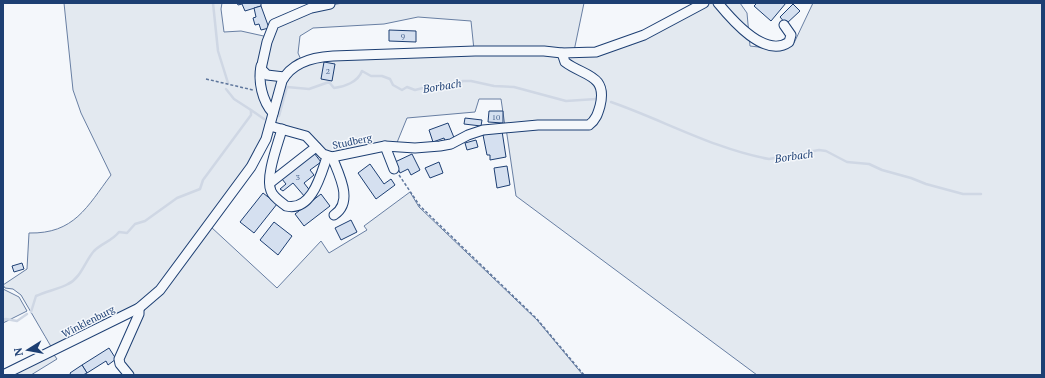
<svg xmlns="http://www.w3.org/2000/svg" width="1045" height="378" font-family="'PT Serif',serif">
	<rect width="100%" height="100%" fill="#f4f7fb"/>
	<g fill="#e3e9f0" stroke="#687fa3">
		<path d="M64 3H222L221 9 224 32 241 31 268 37 260 68 282 78 257 152 166 279 146 300 53 350 21 295 13 289 5 288 3 285 27 269 29 233C74 234 87 207 111 175L81 113 73 90Z"/>
		<path d="M343 3H584L574 51 474 50 471 21 418 17 384 24 313 28 300 36 298 53 302 62 284 77 267 75 263 57 273 27 318 7Z"/>
		<path d="M708 3H740L747 13 750 46 775 49 794 43 813 3H1042V375H757L516 196 506 128 589 126 603 91 569 64 563 54 591 55Z"/>
		<path d="M561 54 601 89 592 121 505 126 501 99H479L475 112 407 118 396 145 330 156 310 138 271 126 276 104 291 70 321 58Z"/>
		<path d="M410 192 419 207 537 320 583 375H131L122 364 132 335 145 308 211 227 277 288 321 241 329 253 367 230 364 226Z"/>
		<path d="M3 289 19 297 27 311 3 323Z"/>
		<path d="M52 352 57 359 31 375H5Z"/>
	</g>
	<g fill="none" stroke-linecap="round" stroke-linejoin="round">
		<g stroke="#cfd7e4" stroke-width="2.5">
			<path d="M213 3 218 51 228 83"/>
			<path d="M226 89 234 99 251 110"/>
			<path d="M611 102C663 120 714 149 769 159L819 150 826 151 847 162 869 164 882 170 911 178 926 184 963 194H981"/>
			<path d="M279 116 287 87 309 89 329 82 334 88C344 87 358 82 362 71L371 76H382L390 79 393 85 402 90 407 87 415 90 427 87H445L463 81H471L494 86 514 87 566 101 596 99"/>
			<path d="M31 312 36 296C47 291 59 289 68 284 81 278 85 261 94 251 102 243 112 241 119 232L127 233 135 224 145 221 177 198 200 189 203 180 251 115V110L264 119"/>
			<path d="M3 320 6 319 17 321 27 314"/>
		</g>
	</g>
	<g fill="#d5e0f0" stroke="#1d3f73">
		<path d="M237 3H261V6L245 11 242 4 238 5Z"/>
		<path d="M757 3H786L771 21 754 6Z"/>
		<path d="M793 4 800 11 786 24 780 17Z"/>
		<path d="M261 6 269 28 261 30 259 24 255 25 253 18 256 17 254 8Z"/>
		<path d="M389 30 416 31V42L389 41Z"/>
		<path d="M324 62 335 64 332 81 321 79Z"/>
		<path d="M489 111H503V123L488 122Z"/>
		<path d="M465 118 482 120 481 126 464 124Z"/>
		<path d="M448 123 455 140 446 143 444 138 433 142 429 130Z"/>
		<path d="M502 131 506 157 490 160V155H487L483 135Z"/>
		<path d="M476 140 478 147 467 150 465 143Z"/>
		<path d="M314 153 321 162 310 170 314 175 304 183 311 192 305 197 293 183 283 191 280 189 286 184 282 179Z"/>
		<path d="M412 154 420 170 411 175 408 169 400 173 395 162Z"/>
		<path d="M439 162 443 173 430 178 425 168Z"/>
		<path d="M370 164 384 184 391 179 395 185 376 199 358 173Z"/>
		<path d="M507 166 510 185 497 188 494 168Z"/>
		<path d="M263 193 277 204 254 233 240 222Z"/>
		<path d="M321 194 330 206 304 226 295 214Z"/>
		<path d="M351 220 357 232 341 240 335 228Z"/>
		<path d="M274 222 292 236 278 255 260 240Z"/>
		<path d="M22 263 24 269 14 272 12 266Z"/>
		<path d="M109 348 116 359 108 365 106 361 87 373 82 365Z"/>
		<path d="M82 365 87 373 83 375H71L70 373Z"/>
	</g>
	<g fill="none" stroke-linecap="round" stroke-linejoin="round">
		<defs>
			<g id="minor">
				<path d="M718 3C732 20 765 59 789 42L791 35 784 25"/>
				<path d="M261 66C258 81 262 101 273 113"/>
				<path d="M284 77 267 75 261 69 267 42 274 24 311 8 330 4"/>
				<path d="M270 126 306 136 323 154 332 157 385 146 415 148 440 146 451 144 468 135 483 130 538 125H589C596 120 598 113 600 106 608 74 583 76 565 62L562 53"/>
				<path d="M282 129C278 144 265 177 271 191 273 197 281 202 286 206 312 212 321 174 327 157"/>
				<path d="M385 146 394 169"/>
				<path d="M332 157C339 175 354 202 334 215"/>
				<path d="M270 183 316 147"/>
				<path d="M3 375 139 308 160 290 251 167 266 139 282 81C292 62 314 57 333 56L475 51H544L562 53 596 52 644 35 704 3"/>
				<path d="M129 375 120 364 119 359 139 314V308"/>
			</g>
		</defs>
		<use href="#minor" stroke="#1d3f73" stroke-width="11"/>
		<g stroke="#5e769c" stroke-width="1.5" stroke-dasharray="3 2" stroke-linecap="butt">
			<path d="M206 79 253 90"/>
			<path d="M399 175 420 206 537 319 584 375"/>
		</g>
		<use href="#minor" stroke="#f4f7fb" stroke-width="9"/>
	</g>
	<g text-anchor="middle" stroke-width="3" stroke-linejoin="round" paint-order="stroke">
		<g font-size="8" fill="#4b6792">
			<text x="403" y="39">9</text>
			<text x="328" y="74">2</text>
			<text x="496" y="120">10</text>
			<text x="298" y="180">3</text>
		</g>
		<g font-size="10" fill="#1d3f73" stroke="#f4f7fb">
			<text transform="translate(352 141) rotate(-12)" y="4">Studberg</text>
			<text transform="translate(88 321) rotate(-27)" y="4">Winklenburg</text>
		</g>
		<g font-size="11" font-style="italic" fill="#1d3f73" stroke="#f4f7fb">
			<text transform="translate(442 86) rotate(-9)" y="4">Borbach</text>
			<text transform="translate(794 156) rotate(-8)" y="4">Borbach</text>
		</g>
	</g>
	<rect width="1045" height="378" fill="none" stroke="#1d3f73" stroke-width="8"/>
	<g transform="translate(28 350) rotate(259)" stroke="#f4f7fb" stroke-width="3" paint-order="stroke">
	<path d="M0-3L7 15L0 10L-7 15Z" fill="#1d3f73"/>
	<text y="-6" font-size="11" font-weight="bold" text-anchor="middle" fill="#1d3f73">N</text>
	</g>
</svg>
